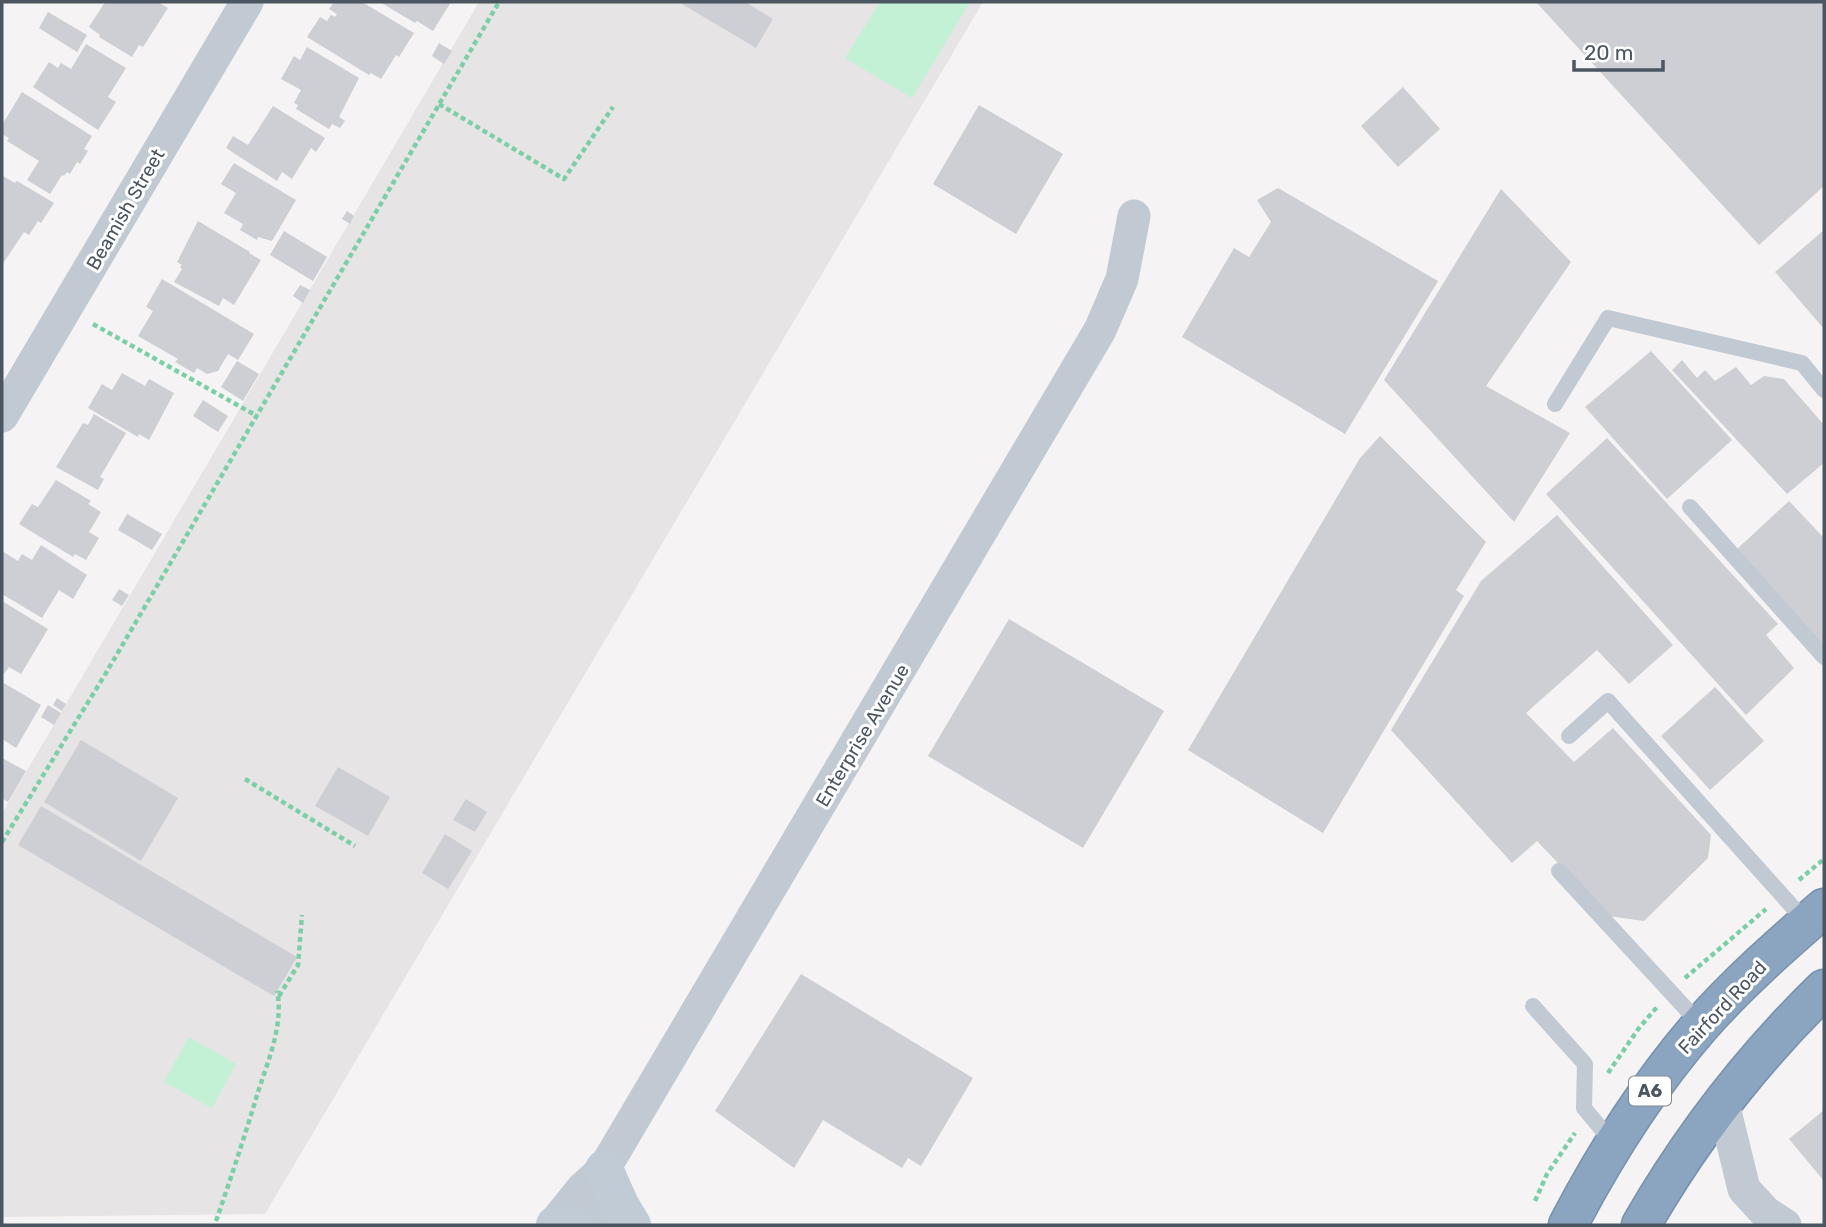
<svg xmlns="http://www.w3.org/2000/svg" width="1826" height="1227" font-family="Rubik,sans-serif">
	<rect width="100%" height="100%" fill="#f5f3f3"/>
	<path fill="#e6e4e5" d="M479 2H983L265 1214 2 1217V813Z"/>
	<g fill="#c3f1d5">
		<path d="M880 2H970L912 98 845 58Z"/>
		<path d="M189 1037 236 1064 212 1108 164 1082Z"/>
	</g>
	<g fill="#cdcfd5">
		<path d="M105 2H158L168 8 143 47 139 45 132 57 99 37 100 35 89 27Z"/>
		<path d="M334 2H362L414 33 399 57 396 55 381 79 371 73 369 75 307 37 320 17 327 21 331 15 335 17 337 14 329 9Z"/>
		<path d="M380 2H451L433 31 417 21 415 23Z"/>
		<path d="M683 2H745L773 19 756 48 682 4Z"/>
		<path d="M1536 2H1824V186L1759 245Z"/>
		<path d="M48 12 87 35 77 52 39 28Z"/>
		<path d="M439 43 452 51 444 64 432 56Z"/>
		<path d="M86 44 126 68 108 97 116 102 98 130 33 87 49 62 58 68 61 63 71 69Z"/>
		<path d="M307 47 359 78 339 117 345 121 340 128 332 124 329 129 296 109 298 105 294 103 301 90 281 79 294 56 300 60Z"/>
		<path d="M1403 87 1440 129 1398 167 1361 126Z"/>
		<path d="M22 92 92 136 84 149 88 151 80 164 77 162 70 174 67 172 64 176 62 175 50 194 27 180 39 161 7 141 9 138 2 134V125Z"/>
		<path d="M979 105 1063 154 1016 234 933 184Z"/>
		<path d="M273 106 325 138 316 152 311 148 292 179 282 172 277 181 226 148 233 136 248 145Z"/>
		<path d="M234 163 296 200 272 241 258 237 257 240 240 230 243 224 224 213 236 193 221 184Z"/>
		<path d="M3 176 15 183 17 181 54 203 41 223 38 221 29 235 24 232 2 265Z"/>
		<path d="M1278 188 1438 281 1345 434 1182 337 1234 248 1249 257 1271 222 1257 200Z"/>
		<path d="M1501 189 1571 262 1486 386 1570 433 1514 522 1384 380Z"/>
		<path d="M347 211 354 216 350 224 342 219Z"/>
		<path d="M198 221 250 252 249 253 261 260 234 305 223 298 219 306 174 282 182 269 180 267 182 265 177 262Z"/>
		<path d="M1824 230V329L1775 272Z"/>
		<path d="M284 231 327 257 313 281 270 255Z"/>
		<path d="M162 279 254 334 238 360 228 354 218 371 207 374 197 368 194 373 175 362 178 359 138 336 153 311 146 307Z"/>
		<path d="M300 285 310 290 303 303 293 296Z"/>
		<path d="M1651 351 1732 440 1667 499 1585 407Z"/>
		<path d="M1682 360 1697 378 1705 370 1715 381 1736 367 1751 385 1764 376 1784 379 1824 425V463L1787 494 1672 370Z"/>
		<path d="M237 361 259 374 243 401 221 387Z"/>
		<path d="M122 373 145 386 149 379 174 393 149 440 139 434 138 437 88 408 102 384 112 390Z"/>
		<path d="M203 400 228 416 218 432 193 416Z"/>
		<path d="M94 414 126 433 100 477 104 479 98 490 56 467 83 423 88 425Z"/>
		<path d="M1380 436 1486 542 1456 590 1464 596 1323 833 1188 750 1360 458Z"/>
		<path d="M1607 438 1778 624 1766 635 1794 668 1746 715 1546 494Z"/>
		<path d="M56 480 91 501 88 504 101 512 89 532 99 538 86 560 75 554 73 557 19 524 32 504 38 507Z"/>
		<path d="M1789 501 1824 538V649L1735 551Z"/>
		<path d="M127 514 162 534 152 550 118 530Z"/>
		<path d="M1557 515 1673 645 1629 684 1597 650 1526 713 1574 762 1613 728 1711 835 1708 858 1644 921 1608 916 1537 841 1512 863 1391 730 1481 581Z"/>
		<path d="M41 545 87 575 73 599 59 590 42 618 2 594V551L18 561 22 554 32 560Z"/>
		<path d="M119 589 129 595 122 606 112 600Z"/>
		<path d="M2 601 48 629 21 674 9 667 4 674 2 673Z"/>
		<path d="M1009 619 1164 711 1083 848 928 756Z"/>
		<path d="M2 682 41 705 16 748 2 739Z"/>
		<path d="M1715 687 1764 741 1710 790 1661 736Z"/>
		<path d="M57 698 66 704 62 711 53 705Z"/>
		<path d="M48 705 61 713 54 725 41 717Z"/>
		<path d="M81 740 178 798 141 861 44 802Z"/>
		<path d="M2 758 26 771 8 802 2 798Z"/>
		<path d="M338 767 390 797 368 836 315 806Z"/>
		<path d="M466 799 487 812 475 832 453 820Z"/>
		<path d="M41 806 297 957 274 996 18 845Z"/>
		<path d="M445 834 472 851 448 889 422 873Z"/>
		<path d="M801 974 973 1078 921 1166 908 1158 902 1168 823 1120 794 1168 715 1111Z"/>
		<path d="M1824 1110V1181L1789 1139Z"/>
	</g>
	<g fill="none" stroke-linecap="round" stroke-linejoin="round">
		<defs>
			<g id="highway">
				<path d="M1568 1225C1605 1154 1648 1086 1700 1026 1738 983 1781 945 1824 908"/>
				<path d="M1641 1225C1691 1138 1752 1059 1824 989"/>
			</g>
		</defs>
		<use href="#highway" stroke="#7690ad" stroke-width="41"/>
		<g stroke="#7ad0a6" stroke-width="4.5" stroke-dasharray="5 3.5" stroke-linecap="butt">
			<path d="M439 104 564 179 613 107"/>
			<path d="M93 324 257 416"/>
			<path d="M245 779 355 846"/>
			<path d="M2 842 106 673 499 2"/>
			<path d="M1799 880 1824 859"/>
			<path d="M1685 978 1766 909"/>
			<path d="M279 996 298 965 302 915"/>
			<path d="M1608 1073 1639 1028 1657 1007"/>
			<path d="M1535 1201 1547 1174 1575 1133"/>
			<path d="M216 1221C231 1178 245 1135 258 1092 268 1061 284 1024 277 991"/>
		</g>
		<g stroke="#c1cad2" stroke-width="16">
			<path d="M1555 404 1608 318 1802 363 1824 390"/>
			<path d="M1690 507 1824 657"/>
			<path d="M1569 736 1608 701 1807 923"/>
			<path d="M1559 871 1701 1025"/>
			<path d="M1533 1006 1585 1064 1584 1108 1613 1143"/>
		</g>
		<g stroke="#c1cad2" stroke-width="33">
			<path d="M2 416 247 2"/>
			<path d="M1723 1103 1744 1189 1765 1212 1785 1225"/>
			<path d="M553 1225 582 1189 604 1169 1100 330 1122 279 1134 216"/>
			<path d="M593 1225 601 1206 604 1169"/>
		</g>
		<g stroke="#c1cbd6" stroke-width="38">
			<path d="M604 1169 620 1205 632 1225"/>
			<path d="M555 1225H572"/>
		</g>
		<use href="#highway" stroke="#8ba5c1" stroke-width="38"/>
	</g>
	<g text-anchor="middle" stroke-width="6" stroke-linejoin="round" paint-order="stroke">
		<rect fill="#fff" stroke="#808990" stroke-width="2" x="1629" y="1076.5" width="42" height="29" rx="5"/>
		<g font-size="18" font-weight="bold" fill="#4a5661">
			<text x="1650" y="1097">A6</text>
		</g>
		<g font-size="19" fill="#4a5661" stroke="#fff">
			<text transform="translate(125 209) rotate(-60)" y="7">Beamish Street</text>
			<text transform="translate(862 735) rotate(-59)" y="7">Enterprise Avenue</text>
			<text transform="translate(1722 1007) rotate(-47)" y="7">Fairford Road</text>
		</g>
	</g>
	<rect width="1826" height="1227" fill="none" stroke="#4a5661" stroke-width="7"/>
	<path d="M1574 60v10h89v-10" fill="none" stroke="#4a5661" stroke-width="3.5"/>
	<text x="1584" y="60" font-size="21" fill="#4a5661" stroke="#ffffff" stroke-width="5" paint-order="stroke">20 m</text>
</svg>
